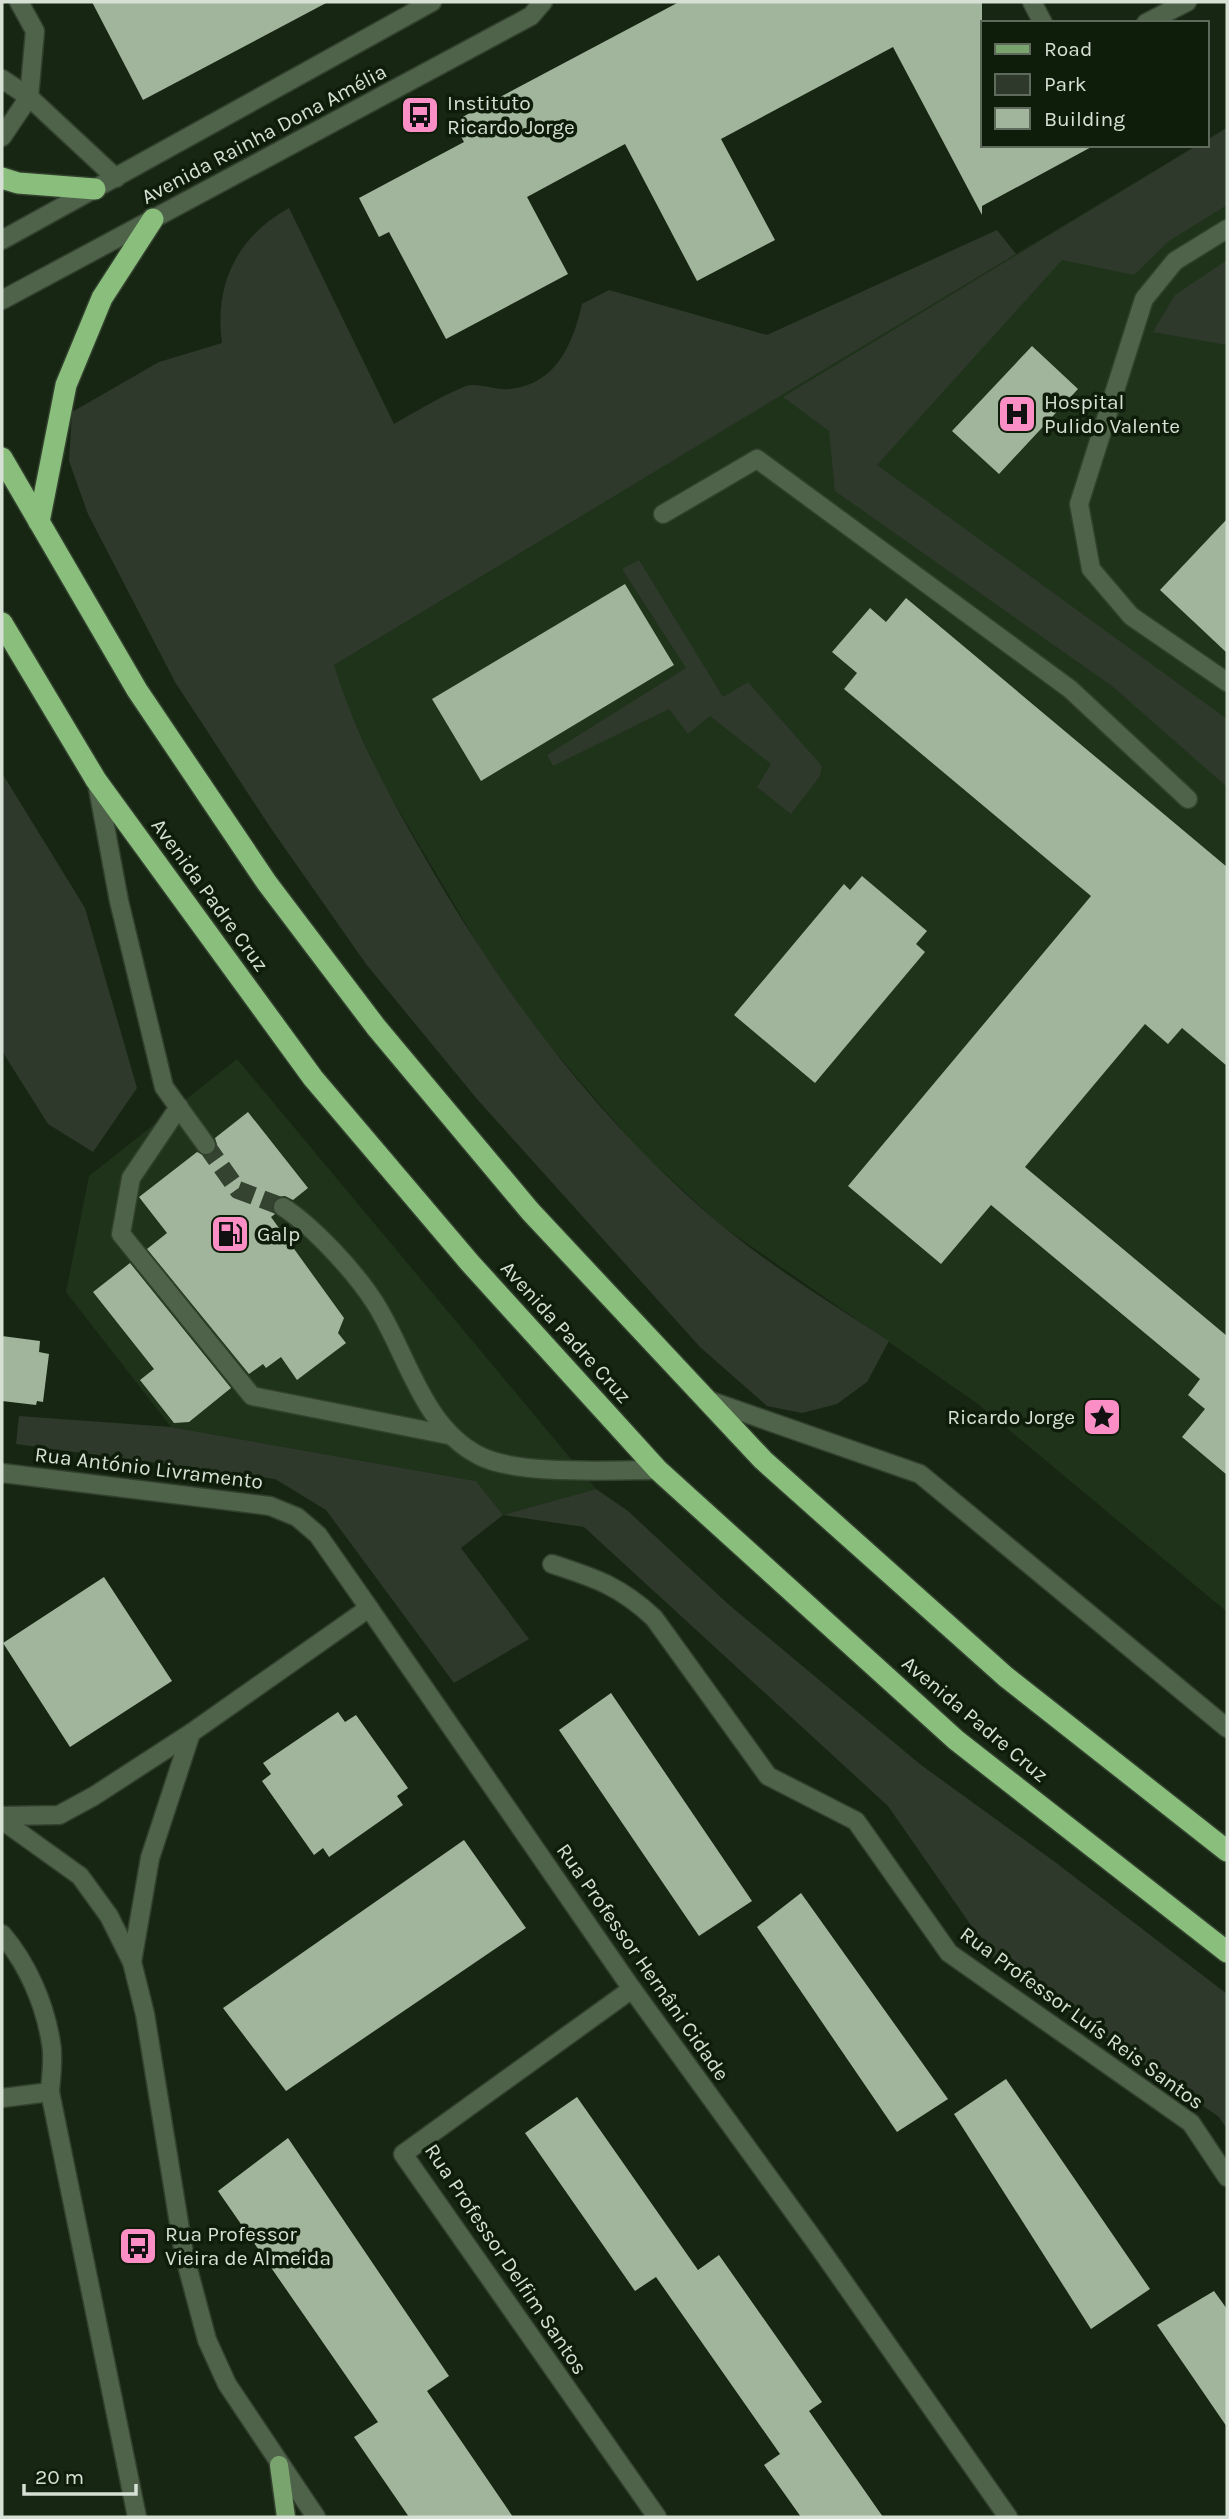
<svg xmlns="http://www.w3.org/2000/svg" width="1229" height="2519" font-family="Karla,sans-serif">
	<rect width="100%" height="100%" fill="#172613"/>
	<g fill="#1f321a">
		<path d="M1227 127V1612L978 1404 722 1226 639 1150 537 1031 483 953 382 782 348 707 333 665 1197 145H1206V140Z"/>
		<path d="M237 1059 596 1489 503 1515 476 1481 171 1427 66 1292 89 1176Z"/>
	</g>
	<g fill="#2e392b">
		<path d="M1227 128V205L1169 241 1134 275 1062 260 877 465 1227 719V787L1112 686 835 491 829 431 783 397 1198 145H1206V141Z"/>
		<path d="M289 208 394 424C408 416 460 385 472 385 485 385 496 390 510 389 557 384 573 343 582 304L609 290 767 335 997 230 1016 254 334 665C355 733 388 794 424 856 503 994 598 1121 720 1224 773 1268 832 1304 889 1341L867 1382 837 1404 802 1413 767 1406 700 1347 477 1099 366 964 270 827 175 682 88 514 69 461 72 412 159 362 222 343C214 284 237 237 289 208Z"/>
		<path d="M1227 260V345L1153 332 1175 295Z"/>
		<path d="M639 560 723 697 748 682 822 766 820 776 791 814 757 787 771 764 710 716 688 734 669 709 553 766 547 755 686 668 622 569Z"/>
		<path d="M2 773 85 908 137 1088 93 1152 48 1124 2 1051Z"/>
		<path d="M19 1416 171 1427 476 1481 503 1515 596 1489 628 1511 728 1604 921 1765 1055 1862 1227 1994V2129L1219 2117 995 1960 888 1806 584 1527 503 1515 461 1548 529 1639 454 1683 326 1510 275 1479 16 1444Z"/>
	</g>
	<g fill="#a1b49c">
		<path d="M92 2H328L143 100Z"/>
		<path d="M679 2H982V145H1095L982 206V215L893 47 721 139 775 240 697 281 625 144 527 197 568 274 446 339 389 232 379 237 359 198 464 142 453 122Z"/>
		<path d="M1032 346 1078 389 999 474 952 431Z"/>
		<path d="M1227 519V653L1160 590Z"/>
		<path d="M625 584 674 665 481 781 432 699Z"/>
		<path d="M906 598 1227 867V1066L1182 1028 1168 1044 1145 1024 1025 1167 1227 1336V1475L1182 1437 1205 1409 1188 1395 1200 1379 991 1205 941 1264 848 1186 1091 896 844 689 857 673 832 652 870 608 886 622Z"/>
		<path d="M862 876 927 931 916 944 925 952 815 1083 734 1015 844 884 850 890Z"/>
		<path d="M248 1112 308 1188 293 1200 285 1196 278 1197 272 1205 275 1214 271 1217 344 1318 338 1333 346 1343 297 1380 281 1357 266 1368 263 1364 249 1374 147 1249 167 1233 139 1197 197 1152 206 1156 213 1154 217 1145 215 1138Z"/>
		<path d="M130 1263 231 1388 189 1422 174 1423 140 1380 154 1369 93 1292Z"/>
		<path d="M2 1336 40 1341 39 1352 49 1354 43 1402 37 1401 36 1405 2 1401Z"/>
		<path d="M104 1577 172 1681 70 1747 3 1643Z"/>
		<path d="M611 1693 752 1901 699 1936 559 1730Z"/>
		<path d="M338 1712 345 1722 356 1715 408 1788 397 1796 403 1805 329 1857 323 1848 314 1855 262 1781 271 1774 263 1763Z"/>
		<path d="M464 1840 526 1928 286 2091 223 2008Z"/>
		<path d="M801 1893 948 2099 897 2132 757 1927Z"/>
		<path d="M1006 2079 1150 2289 1091 2329 954 2114Z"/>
		<path d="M577 2097 698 2270 719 2255 822 2402 809 2411 883 2517H801L764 2465 780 2454 656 2277 635 2291 525 2133Z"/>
		<path d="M288 2138 449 2376 427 2391 513 2517H409L354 2437 378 2422 218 2191Z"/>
		<path d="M1214 2291 1227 2309V2427L1157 2325Z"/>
	</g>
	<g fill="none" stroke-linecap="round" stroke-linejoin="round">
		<path stroke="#344230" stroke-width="18" stroke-dasharray="18 9" stroke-linecap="butt" d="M206 1145 238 1190 283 1207"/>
		<defs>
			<g id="minor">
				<path d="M1032 2 1043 23"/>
				<path d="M1146 23 1187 2"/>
				<path d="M2 79 29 97 116 178"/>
				<path d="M2 137 29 97 35 31 19 2"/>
				<path d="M1227 229 1175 261 1144 299 1079 504 1091 569 1131 616 1227 682"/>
				<path d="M2 240 432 2"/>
				<path d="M2 300 531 16 543 2"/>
				<path d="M663 514 757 459 1070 689 1188 799"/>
				<path d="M97 783 119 901 164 1087 206 1145"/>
				<path d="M179 1107 131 1178 121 1234 252 1396 448 1435"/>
				<path d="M283 1207C314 1227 356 1273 375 1303 407 1353 422 1426 478 1455 516 1476 612 1470 658 1470"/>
				<path d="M705 1399 920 1474 1227 1728"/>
				<path d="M2 1473 270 1506 297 1517 318 1535 369 1608"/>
				<path d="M552 1564C595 1578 620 1586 654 1618L768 1776 856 1821 949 1953 1191 2123 1227 2177"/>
				<path d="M2 1816 59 1815 94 1796 191 1733 369 1608 632 1989 817 2244 1008 2517"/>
				<path d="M2 1820 80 1876 109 1916 132 1962 145 2014 184 2254 207 2340 227 2384 316 2517"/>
				<path d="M2 1934C27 1963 45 2004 51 2043 54 2058 51 2076 50 2092L137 2517"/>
				<path d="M132 1962 150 1858 191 1733"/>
				<path d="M632 1989 403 2154 657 2517"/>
				<path d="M2 2098 50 2092"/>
			</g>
			<path id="major" d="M279 2465 286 2517"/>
			<g id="highway">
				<path d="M2 178 18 183 95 189"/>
				<path d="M2 458 137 690 267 883 376 1027 530 1211 763 1460 1006 1677 1227 1851"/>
				<path d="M39 522 66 385 102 298 153 219"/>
				<path d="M2 623 96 780 313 1078 470 1263 658 1470 956 1740 1227 1952"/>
			</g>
		</defs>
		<use href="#minor" stroke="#32402e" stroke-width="21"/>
		<use href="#major" stroke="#32402e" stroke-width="21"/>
		<use href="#highway" stroke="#32402e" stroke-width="24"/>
		<use href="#minor" stroke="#4e6349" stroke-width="18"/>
		<use href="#major" stroke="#79a46e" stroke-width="18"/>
		<use href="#highway" stroke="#8abe7c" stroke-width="21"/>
	</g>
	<defs>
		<symbol id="bus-square" viewBox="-11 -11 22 22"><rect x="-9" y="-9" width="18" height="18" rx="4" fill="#fb8fc5" stroke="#0e1c0a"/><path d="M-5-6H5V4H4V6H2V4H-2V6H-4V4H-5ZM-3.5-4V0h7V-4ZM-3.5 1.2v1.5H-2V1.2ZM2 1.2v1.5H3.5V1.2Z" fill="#111"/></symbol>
		<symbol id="hospital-square" viewBox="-11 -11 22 22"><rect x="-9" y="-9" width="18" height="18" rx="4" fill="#fb8fc5" stroke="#0e1c0a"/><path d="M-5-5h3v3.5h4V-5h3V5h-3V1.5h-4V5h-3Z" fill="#111"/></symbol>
		<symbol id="fuel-square" viewBox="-11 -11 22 22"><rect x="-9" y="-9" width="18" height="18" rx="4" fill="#fb8fc5" stroke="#0e1c0a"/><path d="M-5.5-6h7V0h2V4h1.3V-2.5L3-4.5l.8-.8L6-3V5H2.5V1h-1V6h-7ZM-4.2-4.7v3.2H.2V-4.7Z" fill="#111"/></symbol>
		<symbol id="sight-square" viewBox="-11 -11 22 22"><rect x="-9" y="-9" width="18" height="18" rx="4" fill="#fb8fc5" stroke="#0e1c0a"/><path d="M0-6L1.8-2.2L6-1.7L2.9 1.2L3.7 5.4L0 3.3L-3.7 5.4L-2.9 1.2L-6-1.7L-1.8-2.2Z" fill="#111"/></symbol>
	</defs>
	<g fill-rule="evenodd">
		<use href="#bus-square" x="398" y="93" width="44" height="44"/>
		<use href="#hospital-square" x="995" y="392" width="44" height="44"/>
		<use href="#fuel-square" x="208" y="1212" width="44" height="44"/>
		<use href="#sight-square" x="1080" y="1395" width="44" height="44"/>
		<use href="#bus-square" x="116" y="2224" width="44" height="44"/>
	</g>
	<g text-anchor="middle" stroke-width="7" stroke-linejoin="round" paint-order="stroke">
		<g font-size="21" fill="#d6e0d4" stroke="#0e1c0a" text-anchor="start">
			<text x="447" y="110">Instituto<tspan x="447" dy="24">Ricardo Jorge</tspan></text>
			<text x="1044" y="409">Hospital<tspan x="1044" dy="24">Pulido Valente</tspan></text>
			<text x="257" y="1241">Galp</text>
			<text x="1075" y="1424" text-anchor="end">Ricardo Jorge</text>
			<text x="165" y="2241">Rua Professor<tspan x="165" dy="24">Vieira de Almeida</tspan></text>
		</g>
		<g font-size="21" fill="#d6e0d4" stroke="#0e1c0a">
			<text transform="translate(264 134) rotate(-28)" y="7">Avenida Rainha Dona Amélia</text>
			<text transform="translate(210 895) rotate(54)" y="7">Avenida Padre Cruz</text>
			<text transform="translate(566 1332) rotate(48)" y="7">Avenida Padre Cruz</text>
			<text transform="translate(149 1468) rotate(7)" y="7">Rua António Livramento</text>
			<text transform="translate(975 1719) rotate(40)" y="7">Avenida Padre Cruz</text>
			<text transform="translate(643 1962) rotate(55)" y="7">Rua Professor Hernâni Cidade</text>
			<text transform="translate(1082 2018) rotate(36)" y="7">Rua Professor Luís Reis Santos</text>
			<text transform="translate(506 2259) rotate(56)" y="7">Rua Professor Delfim Santos</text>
		</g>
	</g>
	<rect width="1229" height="2519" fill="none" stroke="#d6e0d4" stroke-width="7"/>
	<rect x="981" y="21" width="228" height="126" fill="#0e1c0a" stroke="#5e6a5b" stroke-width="2"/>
	<rect x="995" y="44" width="35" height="10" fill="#79a46e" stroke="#5e6a5b" stroke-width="2"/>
	<text x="1044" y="56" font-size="21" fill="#d6e0d4">Road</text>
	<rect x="995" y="74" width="35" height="21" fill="#2e392b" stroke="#5e6a5b" stroke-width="2"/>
	<text x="1044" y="91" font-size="21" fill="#d6e0d4">Park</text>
	<rect x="995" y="108" width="35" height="21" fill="#a1b49c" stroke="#5e6a5b" stroke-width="2"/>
	<text x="1044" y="126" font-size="21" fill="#d6e0d4">Building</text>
	<path d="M24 2484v10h112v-10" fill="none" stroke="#d6e0d4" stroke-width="3.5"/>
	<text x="35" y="2484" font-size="21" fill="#d6e0d4" stroke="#0e1c0a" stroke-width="5" paint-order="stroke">20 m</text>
</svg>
